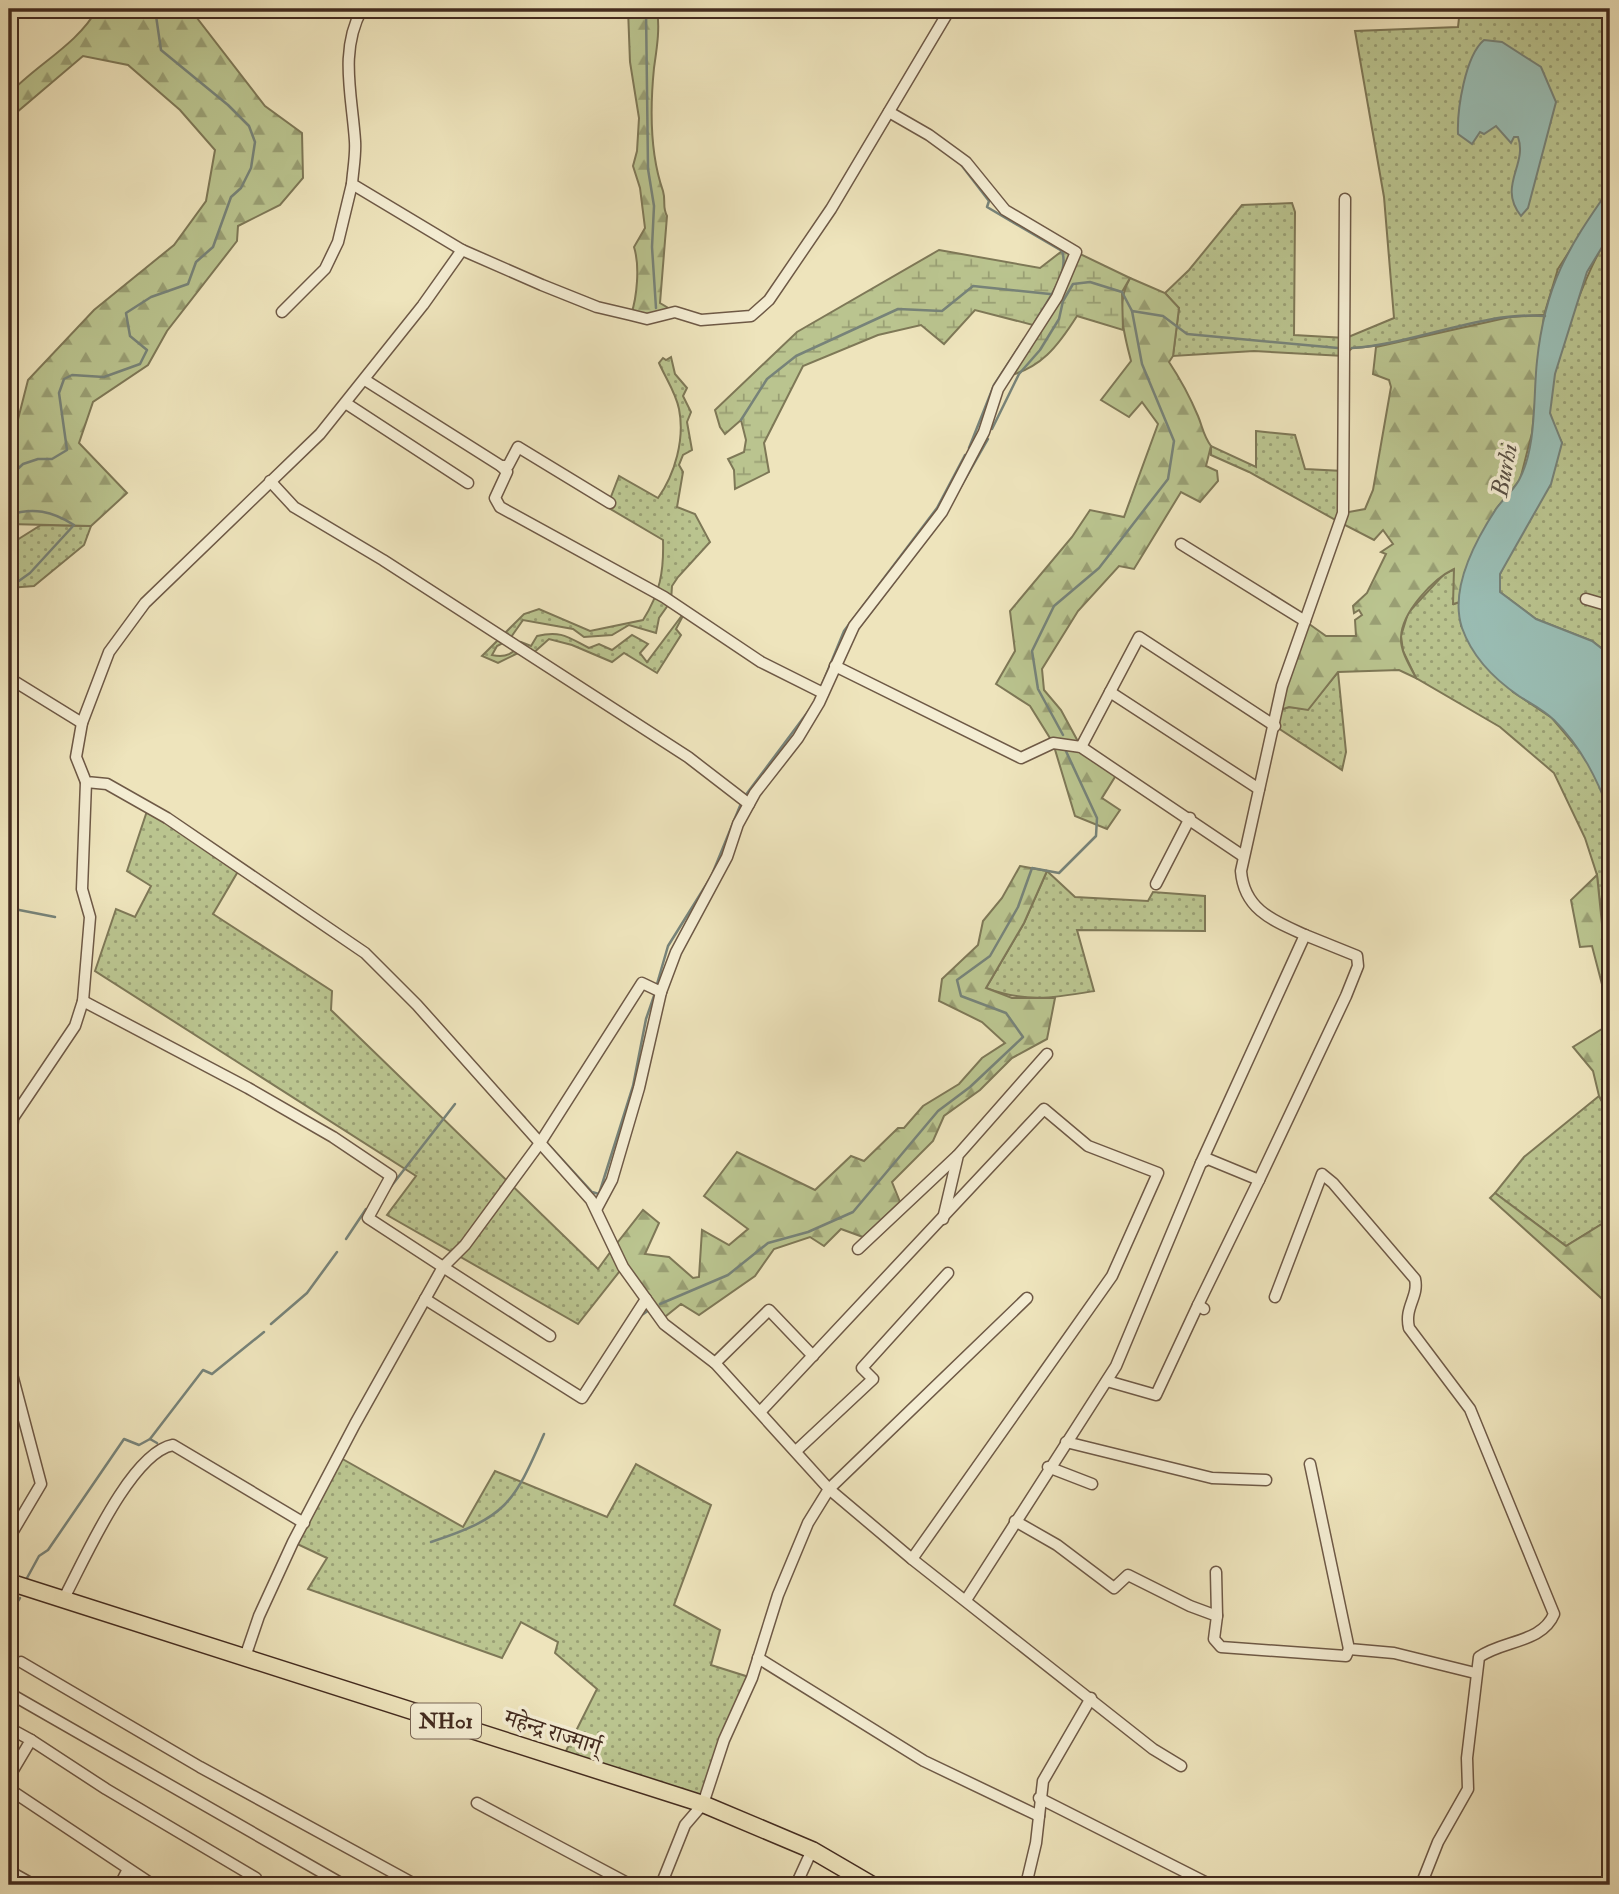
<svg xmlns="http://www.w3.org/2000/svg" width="1619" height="1894" font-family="'IM FELL Double Pica','Noto Serif Devanagari',serif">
	<defs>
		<pattern id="green-dots" width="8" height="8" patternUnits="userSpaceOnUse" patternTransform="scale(1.75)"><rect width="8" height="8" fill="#bac48f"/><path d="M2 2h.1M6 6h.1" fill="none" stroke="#999f74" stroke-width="1.8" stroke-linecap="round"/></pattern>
		<pattern id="forest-firs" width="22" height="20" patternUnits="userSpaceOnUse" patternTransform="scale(1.75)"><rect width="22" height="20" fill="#bac48f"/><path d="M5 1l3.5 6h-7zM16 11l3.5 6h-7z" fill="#999f74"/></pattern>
		<pattern id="wetland-marsh" width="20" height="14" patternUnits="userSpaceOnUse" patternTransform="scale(1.75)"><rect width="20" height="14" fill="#bac48f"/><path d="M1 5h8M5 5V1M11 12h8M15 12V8" fill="none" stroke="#999f74"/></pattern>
	</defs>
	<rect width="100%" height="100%" fill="#eee4bc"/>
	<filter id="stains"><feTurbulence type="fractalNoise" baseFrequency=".00286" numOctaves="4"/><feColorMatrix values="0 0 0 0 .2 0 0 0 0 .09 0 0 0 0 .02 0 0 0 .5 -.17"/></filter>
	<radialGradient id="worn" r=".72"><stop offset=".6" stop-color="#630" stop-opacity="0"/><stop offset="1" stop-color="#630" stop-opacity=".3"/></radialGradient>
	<g fill="url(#green-dots)" stroke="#7e7857" stroke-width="2">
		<path d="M1460 9H1610V188L1558 269 1544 315C1479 319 1417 344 1352 348L1344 356 1254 351 1173 356 1179 308 1165 293 1189 270 1242 205 1292 203 1295 212 1294 335 1346 338 1394 318 1384 197 1355 31 1458 27Z"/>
		<path d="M1610 234V655L1592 641 1536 619 1500 592V574L1562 443C1558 434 1551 423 1550 413 1545 378 1589 261 1610 234Z"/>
		<path d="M671 357 675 374 687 388 683 396 691 412 687 422 692 450 683 455 679 465 683 472 677 507 695 514 710 542 678 577 672 586 671 601 659 618 656 633 629 625 612 635 584 637 573 629 523 620 509 640 497 646 492 655C506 658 514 654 521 642L531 646 537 636C562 630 569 638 589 648L599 644 612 650 632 635 648 644 640 653 647 662 686 610 676 629 681 635 657 673 624 653 612 662 572 645 549 639 530 656 518 653 498 663 482 656 524 614 539 609 590 631 643 620C660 593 664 572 663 540L607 507 619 476 658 498C675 474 685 439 679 409 676 393 665 377 659 363L663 358 666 360Z"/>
		<path d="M1256 431 1295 435 1305 469 1343 471 1341 523 1249 472 1211 455V446L1256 467Z"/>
		<path d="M41 525 91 526 84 545 34 586 9 588V545Z"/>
		<path d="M1455 569 1454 604 1460 602 1461 626 1513 692 1552 718 1584 756 1598 781 1610 814V930L1602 924 1597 875 1585 838 1554 773 1500 727 1416 678 1403 651 1401 636 1408 613 1445 573Z"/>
		<path d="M1338 672 1346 752 1342 770 1275 726 1277 711 1289 707 1308 709Z"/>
		<path d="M148 808 240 868 213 914 332 991 331 1010 598 1269 614 1247 623 1267 578 1324 387 1215 416 1176 95 971 116 909 135 917 151 886 127 871Z"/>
		<path d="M1047 871 1075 897 1148 901 1153 892 1205 896V931L1077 930 1094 991C1053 998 1026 1003 986 988L1024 923Z"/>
		<path d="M1599 1096 1610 1116V1219L1566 1246 1495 1193 1524 1157Z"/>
		<path d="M339 1457 463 1527 495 1471 607 1517 636 1464 711 1505 674 1605 720 1630 711 1665 752 1678 703 1804 562 1759 597 1689 555 1653 558 1642 521 1622 502 1658 308 1589 327 1558 293 1542Z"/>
	</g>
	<g fill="url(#forest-firs)" stroke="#7e7857" stroke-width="2">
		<path d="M97 9H190L265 106 302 133 303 178 280 205 238 226 237 241 167 331 148 365 93 402 79 443 127 493 91 526 9 524V443L13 439 28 380 94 310 174 245 206 201 215 150 180 110 128 65 83 56 16 113 9 124V94C36 65 78 44 97 9Z"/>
		<path d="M628 9H657C660 29 657 47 654 68 650 108 650 154 663 191 666 201 662 207 667 216L660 303 675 312 631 315C637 297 640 266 634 247L645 228 640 188 633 166 637 151 639 118 630 62Z"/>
		<path d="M1130 278 1165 293 1179 308 1173 356 1169 362C1181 380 1190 397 1198 416 1203 428 1203 435 1211 446L1206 466 1217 471 1218 481 1200 502 1181 492 1134 569 1119 566 1078 611 1042 669 1044 690 1061 710 1081 747 1118 772 1102 798 1120 810 1107 829 1075 816 1053 743 1030 706 996 684 1015 651 1010 611 1072 537 1090 510 1124 517 1158 424 1142 402 1129 417 1101 400 1131 361C1124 333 1115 304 1130 278Z"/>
		<path d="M1544 315 1532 433 1520 480 1496 509 1465 571 1460 602 1453 604 1454 569C1433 579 1402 612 1401 637 1400 651 1410 666 1416 678L1399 670 1338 672 1308 710 1289 707 1277 711 1305 621 1326 636H1356L1355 620 1362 615 1359 610 1354 613 1353 606 1367 593 1386 554 1381 552 1393 544 1383 530 1374 540 1341 523 1343 513 1365 509 1373 490 1391 387 1389 380 1373 374 1376 347 1510 317Z"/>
		<path d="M1020 866 1047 871 1024 923 986 988 1012 998H1055L1047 1039 1012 1058 980 1090 944 1116 933 1141 892 1182 900 1202 863 1237 841 1229 824 1246 810 1237 774 1249 755 1276 699 1315 681 1304 661 1320 614 1247 643 1210 659 1223 645 1254 669 1257 693 1278 699 1277 702 1230 729 1245 748 1229 704 1196 737 1152 815 1190 851 1156 864 1161 898 1128H904L923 1106 959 1084 982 1058 1005 1043 982 1022 939 1001 942 979 978 945 983 921 1002 898Z"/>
		<path d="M1597 875 1602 924 1610 930V1015L1592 946 1580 947 1571 900Z"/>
		<path d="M1610 1024V1116L1599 1096 1593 1071 1573 1047Z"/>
		<path d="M1495 1193 1566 1246 1610 1219V1306L1490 1198Z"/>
	</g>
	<path fill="url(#wetland-marsh)" stroke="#7e7857" stroke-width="2" d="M939 250 1040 268 1062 251 1076 252 1130 278 1122 292 1123 330 1077 316C1058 346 1041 369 1004 377L1037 326 975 310 944 344 921 325 878 335 803 366 764 443 769 472 735 489 734 470 728 459 744 452 746 440 741 420 725 434 720 427 715 410 797 332Z"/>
	<g fill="#9abeb5" stroke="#778379" stroke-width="2">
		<path d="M1484 40 1502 42 1541 67 1556 102 1528 208 1521 216C1497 186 1528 165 1518 137H1514L1511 143 1496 126 1484 134 1480 132 1472 144 1458 134C1457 110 1465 56 1484 40Z"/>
		<path d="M1610 188V234L1587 272 1555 374 1550 413 1562 443 1551 484 1500 574V592L1536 619 1592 641 1610 655V814C1597 778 1581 747 1554 720 1544 710 1530 703 1519 696 1494 679 1472 656 1462 628 1449 589 1475 541 1496 509 1503 499 1513 491 1519 480 1537 447 1533 397 1537 361 1545 285 1567 249 1610 188Z"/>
	</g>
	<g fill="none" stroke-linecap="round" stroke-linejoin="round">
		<g stroke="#778379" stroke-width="2.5">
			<path d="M646 9 648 169 654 206 652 247 656 308"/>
			<path d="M959 162 989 201 987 207 1062 251C1070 274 1046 302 1035 322"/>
			<path d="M1352 348C1416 344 1481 311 1545 316"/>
			<path d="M741 420 767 379 796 356 898 309 942 311 973 286 1050 294"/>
			<path d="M992 429 1019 374 1040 350 1059 319 1063 301 1073 284 1090 282 1122 292 1132 311"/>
			<path d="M969 448 994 385 1024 339"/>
			<path d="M9 477 23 464 38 459H52L67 450 59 393 64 379 72 375 104 377 140 364 147 350 130 336 126 313 151 297 188 284 196 262 213 247 231 197 241 188 251 168 255 142 249 126 228 105 161 50 155 9"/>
			<path d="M951 504 988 439"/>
			<path d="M9 515C33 507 52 511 74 525L30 573 9 588"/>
			<path d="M855 633 940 522"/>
			<path d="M821 687 844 631 937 508 965 455"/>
			<path d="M1063 735 1038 689 1032 651 1054 606 1099 568 1168 479 1174 441 1142 364 1132 311 1163 316 1187 334 1338 348"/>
			<path d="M745 796 810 709"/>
			<path d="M9 908 55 917"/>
			<path d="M657 984 668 946 711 877 742 801"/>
			<path d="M517 1110 525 1118"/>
			<path d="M547 1143 592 1192 599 1194 633 1086 646 1019 655 993"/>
			<path d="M389 1189 455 1104"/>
			<path d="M346 1239 366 1209"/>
			<path d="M660 1304 728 1275 768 1243 808 1232 853 1212 938 1111 970 1087 1023 1037 1006 1013 961 996 957 980 990 956 1018 907 1032 868 1059 873 1096 836 1097 818 1065 749"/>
			<path d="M639 1317 649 1310"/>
			<path d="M271 1324 307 1293 337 1252"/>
			<path d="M590 1395 598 1383"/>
			<path d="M150 1439 203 1370 212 1374 264 1332"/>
			<path d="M431 1542C506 1517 513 1505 544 1434"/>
			<path d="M27 1578 39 1556 48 1550 124 1439 139 1445 150 1439 157 1443"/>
			<path d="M9 1615 20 1598"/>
		</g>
		<defs>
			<g id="minor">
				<path d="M362 9C339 51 352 95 355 141 356 155 353 170 352 184L462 250 423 305 320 434 145 603 109 652 82 723 76 757 86 782 107 784 167 818 365 953 417 1005 591 1200 623 1267 664 1324 715 1363 829 1489 912 1559 1153 1749 1181 1766"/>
				<path d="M462 250 542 285 597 307 631 315 647 319 675 312 701 320 751 316 769 300 831 209 950 9"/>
				<path d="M282 312 325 269 338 242 352 184"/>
				<path d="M365 380 501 466H508L518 447 610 503"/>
				<path d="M347 404 468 483"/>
				<path d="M501 466 507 472 495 498 500 507 664 597 761 662 823 693"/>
				<path d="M270 481 294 507 383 560 688 757 749 804"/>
				<path d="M1181 544 1305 621"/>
				<path d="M1586 599 1610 606"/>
				<path d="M835 666 1021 758 1053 743 1081 747 1243 856"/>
				<path d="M9 678 82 723"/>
				<path d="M1110 692 1139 637 1275 726"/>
				<path d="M1081 747 1110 692 1259 789"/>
				<path d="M1156 884 1190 818"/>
				<path d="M83 1001 248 1088 333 1137 391 1176 368 1218 443 1267 355 1424 293 1542 259 1616 245 1657"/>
				<path d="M1201 1163 1208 1159 1259 1180 1346 996 1358 966 1357 956 1305 935"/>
				<path d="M9 1171 13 1118 75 1026 83 1001 90 917 82 889 86 782"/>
				<path d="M597 1208 612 1180 639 1088 661 992 676 952 727 857 738 824 755 793 798 738 819 703 854 626 942 512 984 432 998 389 1057 297 1076 252 1005 210 966 162 929 135 889 112"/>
				<path d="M943 1219 958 1155 1047 1054"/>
				<path d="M858 1249 957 1156"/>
				<path d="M1275 1297 1322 1174 1333 1183 1415 1279C1419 1297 1404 1307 1409 1328L1470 1409 1554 1614C1542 1643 1503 1640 1479 1657L1467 1758 1468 1789 1438 1842 1421 1885"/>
				<path d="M425 1299 582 1398 646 1299"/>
				<path d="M1198 1305 1259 1180"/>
				<path d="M550 1336 443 1267 465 1245 540 1143 642 983 661 992"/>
				<path d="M9 1363 41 1484 9 1538"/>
				<path d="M715 1363 769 1310 813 1356"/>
				<path d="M1107 1381 1156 1395 1198 1305 1204 1309"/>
				<path d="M761 1411 1044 1109 1088 1146 1158 1173 1112 1276 912 1559"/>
				<path d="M1066 1442 1212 1478 1266 1480"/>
				<path d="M796 1451 873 1379 862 1368 948 1273"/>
				<path d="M1310 1464 1349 1649 1394 1653 1475 1673"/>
				<path d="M1048 1467 1092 1484"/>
				<path d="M1015 1521 1057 1545 1114 1588 1128 1575 1190 1606 1217 1616 1214 1639 1221 1647 1346 1656 1349 1649"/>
				<path d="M1216 1572 1217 1616"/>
				<path d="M63 1600C83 1563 130 1453 173 1445L304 1523"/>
				<path d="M966 1600 1116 1366 1201 1163 1305 935C1274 921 1244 910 1241 871L1282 686 1343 513 1345 199"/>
				<path d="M758 1658 924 1761 1039 1816"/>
				<path d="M21 1662 200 1767 416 1885"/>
				<path d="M9 1693 344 1885"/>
				<path d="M9 1728 31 1740 9 1777"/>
				<path d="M31 1740 106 1789 256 1878"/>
				<path d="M9 1789 153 1885"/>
				<path d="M1039 1798 1211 1885"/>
				<path d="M477 1803 631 1885"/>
				<path d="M9 1871 34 1885"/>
				<path d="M120 1885 128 1869"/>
				<path d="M661 1885 685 1825 703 1804 724 1740 752 1678 778 1595 808 1523 829 1489 1027 1298"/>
				<path d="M796 1885 812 1850"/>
				<path d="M1026 1885 1036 1843 1043 1781 1091 1698"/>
			</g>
			<path id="trunk" d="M9 1582 703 1804 812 1850 872 1885"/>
		</defs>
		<use href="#minor" stroke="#6e5946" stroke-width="13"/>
		<use href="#trunk" stroke="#432b1f" stroke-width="19"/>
		<use href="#minor" stroke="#f4edd3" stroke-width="10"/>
		<use href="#trunk" stroke="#eee4bc" stroke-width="16"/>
	</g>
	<g text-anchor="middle" stroke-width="7" stroke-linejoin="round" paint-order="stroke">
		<rect fill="#f4edd3" stroke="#786555" stroke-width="2" x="411" y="1703.5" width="70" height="35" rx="5"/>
		<g font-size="21" font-weight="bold" fill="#432b1f">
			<text x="446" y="1728">NH01</text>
		</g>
		<g font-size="23" fill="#432b1f" stroke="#f4edd3">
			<text transform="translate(553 1732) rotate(18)" y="8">महेन्द्र राज्मार्ग्</text>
		</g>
		<g font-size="24" font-style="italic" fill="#595044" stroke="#f4edd3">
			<text transform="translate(1504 470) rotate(-79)" y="8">Burhi</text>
		</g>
	</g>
	<rect width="1619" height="1894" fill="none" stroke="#eee4bc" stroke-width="35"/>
	<rect x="10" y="10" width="1598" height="1873" fill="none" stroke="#432b1f" stroke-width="3.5"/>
	<rect x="18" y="18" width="1584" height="1859" fill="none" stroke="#432b1f" stroke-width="2"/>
	<rect width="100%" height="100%" filter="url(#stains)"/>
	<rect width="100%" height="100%" fill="url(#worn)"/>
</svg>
